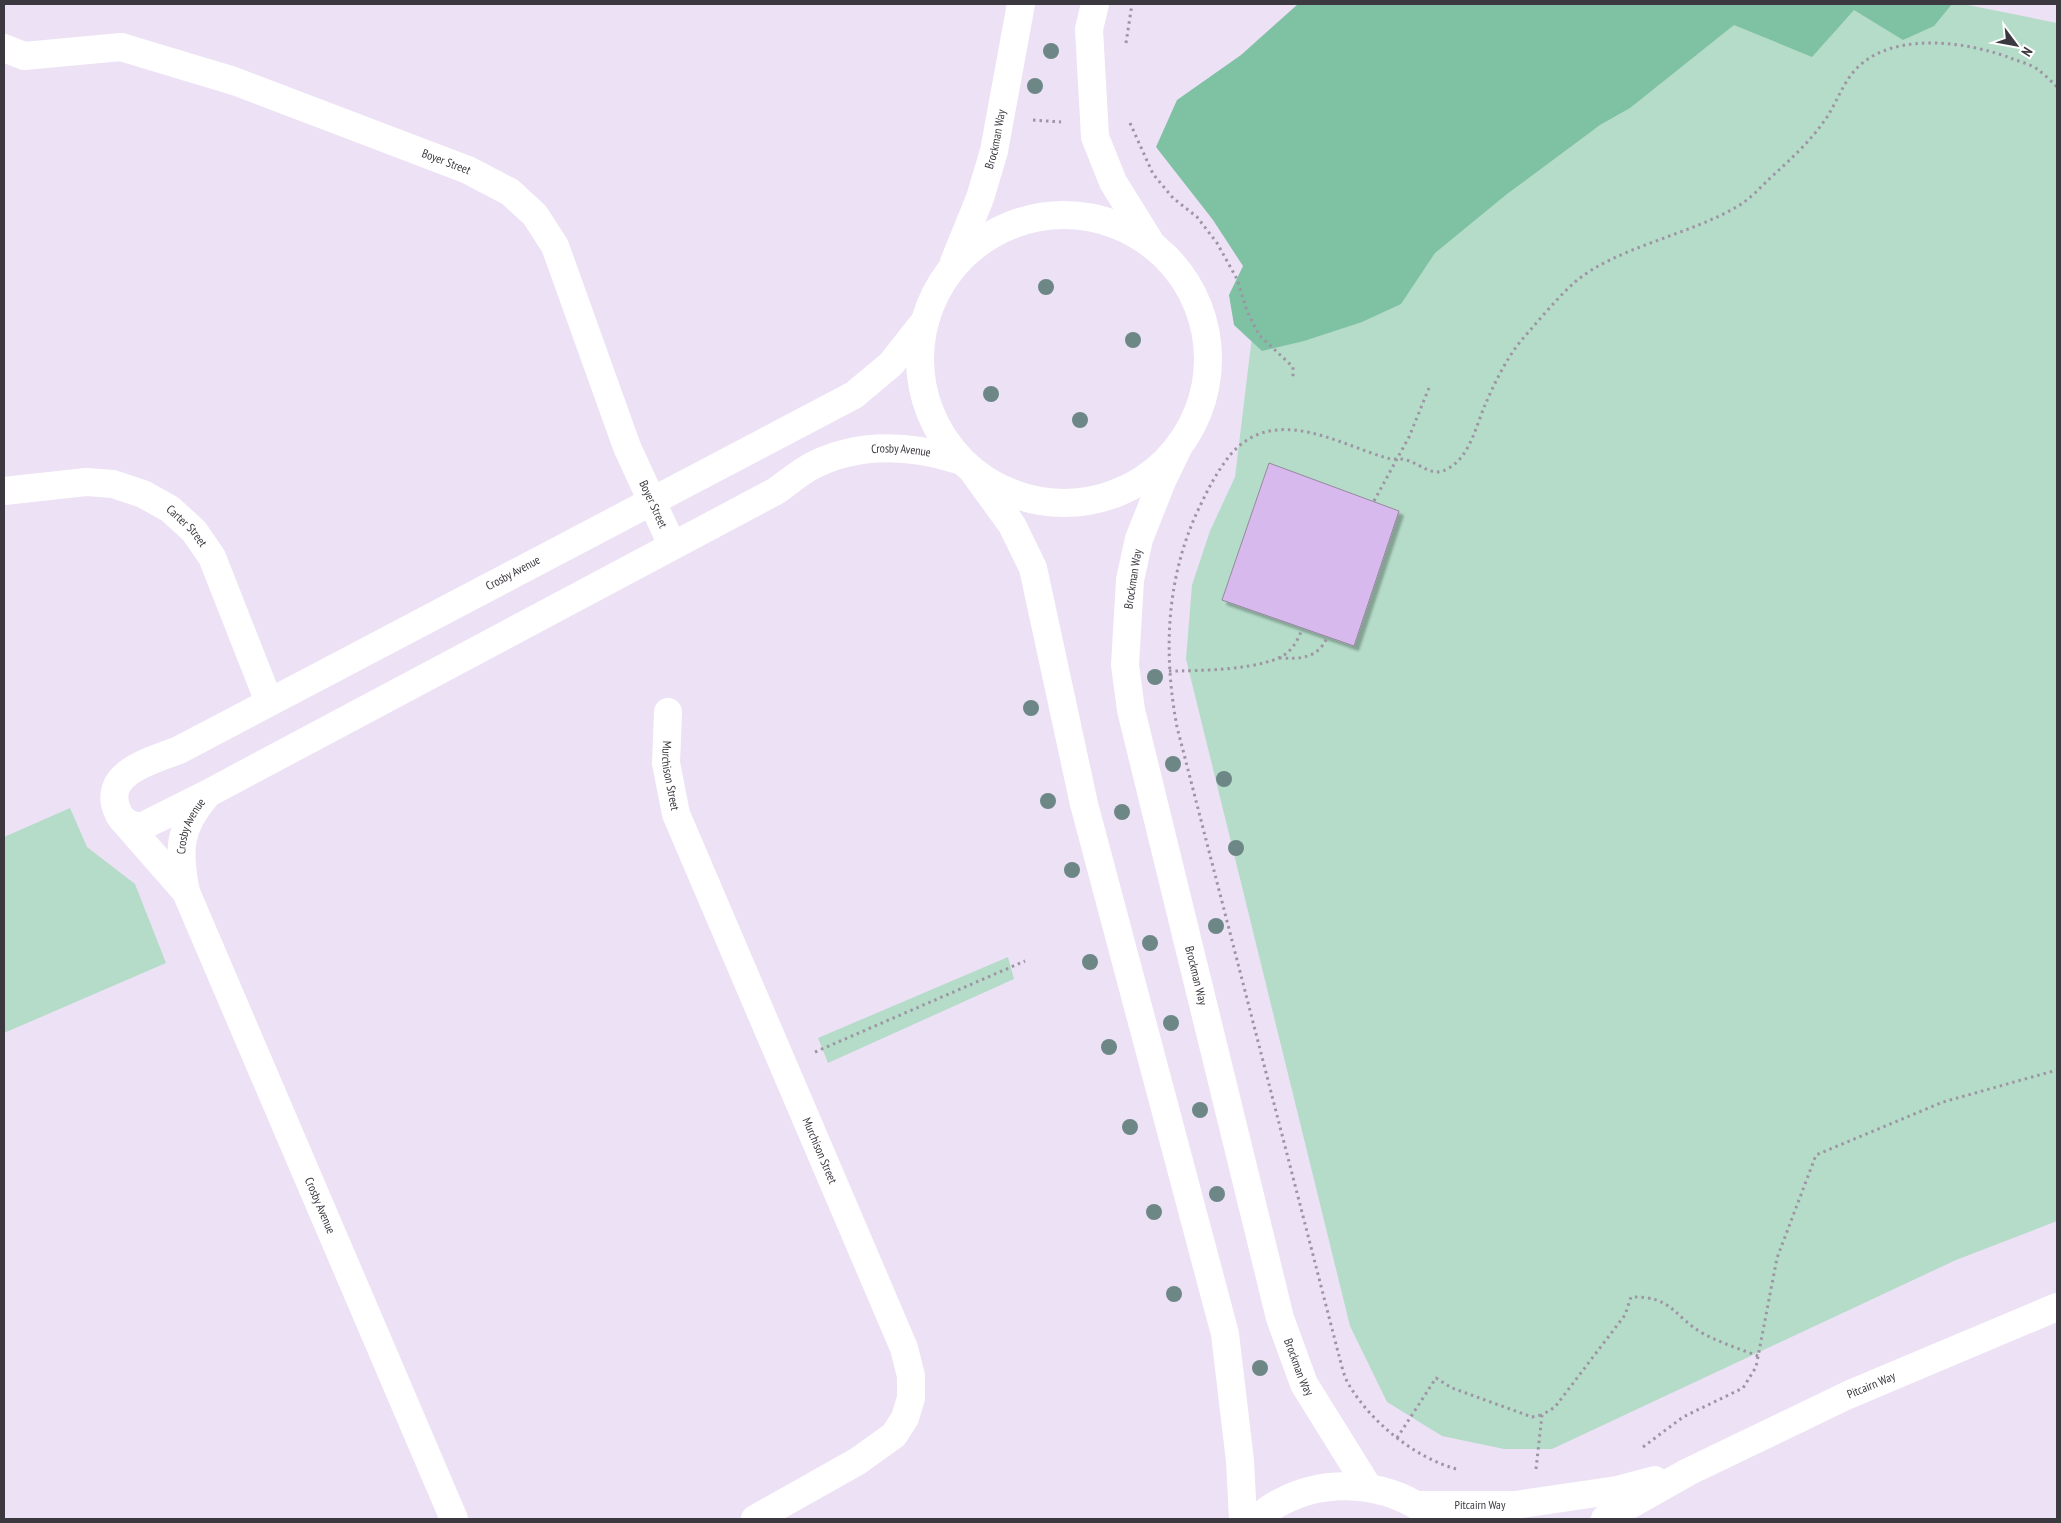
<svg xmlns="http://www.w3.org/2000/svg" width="2061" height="1523" font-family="'PT Sans Narrow',sans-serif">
	<defs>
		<filter id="shadow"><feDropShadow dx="4.5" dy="4.5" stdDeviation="1" flood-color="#0004"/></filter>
	</defs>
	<rect width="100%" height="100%" fill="#ede1f5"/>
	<g fill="#b5dcc9">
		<path d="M1669 4H1963L2057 23V1221L1956 1260 1552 1449H1504L1442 1436 1387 1402 1350 1326 1186 659 1192 585 1210 531 1235 477 1257 295Z"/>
		<path d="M70 808 87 847 135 884 166 963 4 1033V837Z"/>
		<path d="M1008 957 1014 979 828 1063 818 1038Z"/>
	</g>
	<path fill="#7fc1a3" d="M1298 4H1952L1934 26 1903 40 1854 10 1812 57 1734 25 1630 108 1600 125 1507 194 1435 253 1401 304 1362 322 1304 341 1262 351 1234 325 1229 295 1243 266 1213 220 1156 147 1177 100 1241 55Z"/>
	<path fill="#d8b9ee" stroke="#94899c" filter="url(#shadow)" d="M1269 463 1399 511 1354 646 1222 600Z"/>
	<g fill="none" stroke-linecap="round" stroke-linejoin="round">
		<g stroke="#9e95a4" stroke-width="3" stroke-dasharray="2.5 4" stroke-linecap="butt">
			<path d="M1126 43 1132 4"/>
			<path d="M1033 120 1061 122"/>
			<path d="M1130 123 1153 174 1173 198 1197 217 1217 243 1237 279 1247 311 1259 335 1293 367V379"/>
			<path d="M1374 501 1409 437 1429 388"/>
			<path d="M1279 658C1300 659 1317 659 1327 638"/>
			<path d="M1169 671C1196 671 1269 670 1288 652 1295 646 1299 637 1302 629"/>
			<path d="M815 1052 1025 961"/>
			<path d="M1397 1438 1436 1378 1452 1388 1532 1417 1541 1415"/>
			<path d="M1643 1447 1683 1417 1743 1388 1756 1367 1777 1258 1816 1155 1943 1102 2057 1070"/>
			<path d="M1456 1469C1414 1457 1371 1422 1349 1385 1343 1375 1341 1362 1338 1352L1177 727C1163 652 1166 576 1200 506 1209 487 1218 470 1231 454 1275 404 1338 444 1387 458 1393 460 1400 458 1406 460 1422 464 1432 479 1449 468 1470 456 1476 426 1485 405 1495 382 1508 355 1525 336 1541 318 1557 298 1575 282 1616 247 1690 235 1738 206 1750 199 1759 189 1768 180 1790 160 1811 141 1827 117 1838 100 1844 80 1859 66 1897 31 1970 42 2013 59 2021 62 2030 64 2037 69 2044 74 2051 81 2057 87"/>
			<path d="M1536 1469 1542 1415 1555 1407 1625 1315 1631 1297C1674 1296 1673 1317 1704 1334 1721 1343 1740 1349 1758 1356"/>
		</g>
		<g stroke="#fff" stroke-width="28">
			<path d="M1095 4 1089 29 1095 137 1113 182 1149 240"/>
			<path id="s1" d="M4 48 24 56 121 47 234 81 468 170 510 192 535 215 555 246 627 447 672 545"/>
			<circle cx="1064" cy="359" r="144"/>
			<path id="s2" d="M954 262 980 198 994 151 1021 4"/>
			<path id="s3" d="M925 321 891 364 854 395 179 750C154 760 102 772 117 810 121 822 130 825 141 827L207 794 776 491C787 483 798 474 810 467 857 442 910 445 959 460"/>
			<path id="s4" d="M1178 448 1162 481 1139 539 1130 580 1125 665 1131 710 1280 1318 1304 1384 1368 1487"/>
			<path d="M975 474 1012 525 1033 568 1084 804 1225 1334 1240 1461 1243 1519"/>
			<path id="s5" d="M4 491 86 482 113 484 143 494 170 509 194 531 212 557 269 702"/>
			<path id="s6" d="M668 712 666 763 676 814 904 1348 911 1376V1398L905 1418 894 1435 858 1461 755 1519"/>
			<path id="s7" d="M122 819 186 892 454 1519"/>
			<path id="s8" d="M186 892C178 852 178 828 206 796"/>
		</g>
		<g stroke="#fff" stroke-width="28">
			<path id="s9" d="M1419 1505H1515L1617 1490 1655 1480"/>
			<path d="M1255 1519C1263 1514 1272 1506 1281 1502 1329 1476 1392 1483 1433 1517"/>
			<path id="s10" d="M1605 1519 1688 1472 1848 1395 2057 1307"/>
		</g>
	</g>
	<g fill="#6c8785">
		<circle cx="1051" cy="51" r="8"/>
		<circle cx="1035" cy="86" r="8"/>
		<circle cx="1046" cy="287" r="8"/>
		<circle cx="1133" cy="340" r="8"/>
		<circle cx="991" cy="394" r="8"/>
		<circle cx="1080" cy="420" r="8"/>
		<circle cx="1155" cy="677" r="8"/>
		<circle cx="1031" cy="708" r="8"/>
		<circle cx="1173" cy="764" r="8"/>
		<circle cx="1224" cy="779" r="8"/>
		<circle cx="1048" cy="801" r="8"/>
		<circle cx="1122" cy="812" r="8"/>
		<circle cx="1236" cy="848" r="8"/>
		<circle cx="1072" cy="870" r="8"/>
		<circle cx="1216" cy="926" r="8"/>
		<circle cx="1150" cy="943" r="8"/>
		<circle cx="1090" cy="962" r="8"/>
		<circle cx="1171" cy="1023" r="8"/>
		<circle cx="1109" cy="1047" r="8"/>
		<circle cx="1200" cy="1110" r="8"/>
		<circle cx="1130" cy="1127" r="8"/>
		<circle cx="1217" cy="1194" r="8"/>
		<circle cx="1154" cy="1212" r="8"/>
		<circle cx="1174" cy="1294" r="8"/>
		<circle cx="1260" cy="1368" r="8"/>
	</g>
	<g text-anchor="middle" stroke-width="4.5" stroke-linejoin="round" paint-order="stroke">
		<g font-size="12" fill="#3c383f" stroke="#fff">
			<text dy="4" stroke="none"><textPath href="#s2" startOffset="130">Brockman Way</textPath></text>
			<text dy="4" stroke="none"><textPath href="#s1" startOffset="464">Boyer Street</textPath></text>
			<text dy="4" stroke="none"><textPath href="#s3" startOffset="1849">Crosby Avenue</textPath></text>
			<text dy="4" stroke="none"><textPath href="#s1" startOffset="882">Boyer Street</textPath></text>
			<text dy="4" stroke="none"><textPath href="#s5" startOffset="196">Carter Street</textPath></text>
			<text transform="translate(513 573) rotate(-28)" y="4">Crosby Avenue</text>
			<text transform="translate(1133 579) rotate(-81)" y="4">Brockman Way</text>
			<text dy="4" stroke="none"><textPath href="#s6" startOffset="64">Murchison Street</textPath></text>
			<text dy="4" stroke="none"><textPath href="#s8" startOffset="68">Crosby Avenue</textPath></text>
			<text dy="4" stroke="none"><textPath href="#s4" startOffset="545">Brockman Way</textPath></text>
			<text dy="4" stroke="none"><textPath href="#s6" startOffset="469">Murchison Street</textPath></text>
			<text dy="4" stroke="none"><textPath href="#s7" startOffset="438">Crosby Avenue</textPath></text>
			<text dy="4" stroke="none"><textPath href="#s4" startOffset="950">Brockman Way</textPath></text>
			<text dy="4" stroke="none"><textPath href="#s10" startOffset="298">Pitcairn Way</textPath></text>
			<text dy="4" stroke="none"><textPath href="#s9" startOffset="61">Pitcairn Way</textPath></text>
		</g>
	</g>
	<rect width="2061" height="1523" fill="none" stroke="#3c383f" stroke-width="10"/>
	<g transform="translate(2016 45) rotate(122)" stroke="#ffffff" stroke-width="4" paint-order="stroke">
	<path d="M0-4L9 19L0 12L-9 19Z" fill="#3c383f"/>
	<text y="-8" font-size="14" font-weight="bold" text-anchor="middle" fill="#3c383f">N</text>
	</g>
</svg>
